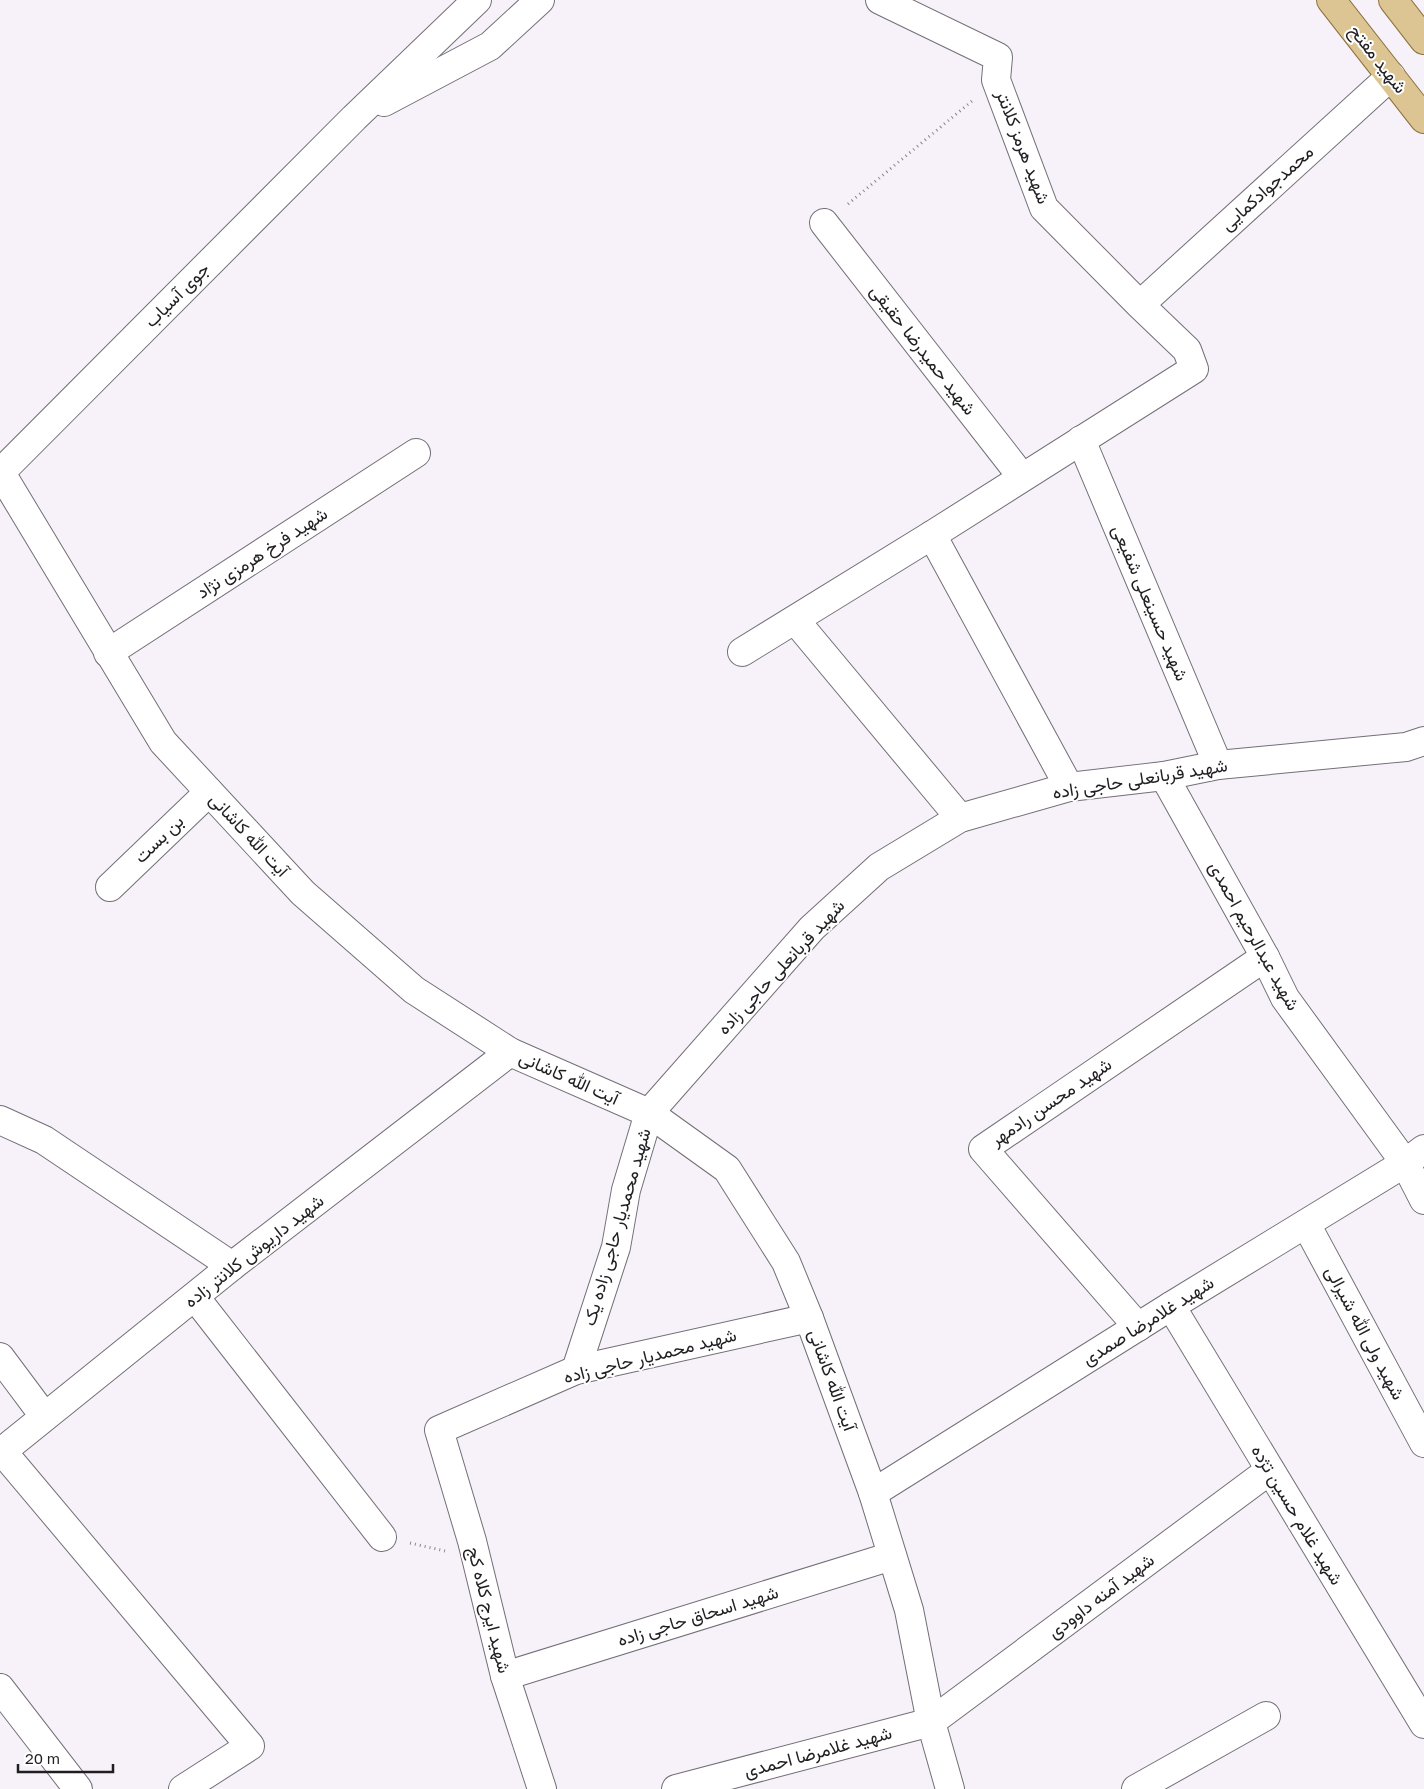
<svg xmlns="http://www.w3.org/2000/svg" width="1424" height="1789" font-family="'Golos Text',Vazirmatn,sans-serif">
	<rect width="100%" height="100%" fill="#f7f1f9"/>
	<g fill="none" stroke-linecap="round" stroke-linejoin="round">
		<defs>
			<g id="minor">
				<path d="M384 102 490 46 540 0"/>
				<path d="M824 223 1022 477"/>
				<path d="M1144 301 1391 76"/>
				<path d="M1081 440 1218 765"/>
				<path d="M0 473 354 118 477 0"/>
				<path d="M1 473 163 742 303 893 414 990 510 1052 649 1113 727 1169 786 1262 809 1318 873 1493 909 1610 931 1722 950 1789"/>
				<path d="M932 535 1069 787"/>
				<path d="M795 620 960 818"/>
				<path d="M742 652 932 535 1194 369 1187 350 1140 305 1044 208 996 80 998 57 880 0"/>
				<path d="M108 653 416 453"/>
				<path d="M1164 776 1265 957 1285 998 1405 1163 1424 1200"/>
				<path d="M110 887 209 792"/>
				<path d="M0 1120 44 1140 232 1266"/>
				<path d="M1306 1224 1424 1443"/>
				<path d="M195 1297 382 1537"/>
				<path d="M1171 1306 1424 1724"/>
				<path d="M1138 1327 983 1149 1265 957"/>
				<path d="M0 1357 44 1416"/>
				<path d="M576 1370 616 1247 626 1190 649 1113 812 928 879 867 960 818 1069 787 1164 776 1218 765 1406 747 1424 741"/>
				<path d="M2 1451 250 1746 183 1789"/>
				<path d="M0 1453 232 1266 510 1052"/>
				<path d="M873 1493 1171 1306 1405 1163 1424 1149"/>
				<path d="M505 1676 892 1556"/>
				<path d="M0 1688 78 1789"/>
				<path d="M542 1789 505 1676 472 1541 439 1430 576 1370 809 1318"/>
				<path d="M676 1789 931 1722 1270 1470"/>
				<path d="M1136 1789 1266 1716"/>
			</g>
			<g id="major">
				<path d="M1331 0 1424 119"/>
				<path d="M1393 0 1424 40"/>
			</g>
		</defs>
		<use href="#minor" stroke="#746f76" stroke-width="30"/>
		<use href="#major" stroke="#8b713c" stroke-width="30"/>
		<g stroke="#89858a" stroke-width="3" stroke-dasharray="1 4" stroke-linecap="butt">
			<path d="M848 204 972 101"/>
			<path d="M410 1543 445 1551"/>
		</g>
		<use href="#minor" stroke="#fff" stroke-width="28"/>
		<use href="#major" stroke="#dcc593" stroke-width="28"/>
	</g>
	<g text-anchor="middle" stroke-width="4" stroke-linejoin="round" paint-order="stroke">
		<g font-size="18" fill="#201e21" stroke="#fff">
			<text transform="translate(1378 59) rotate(52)" y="6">شهید مفتح</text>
			<text transform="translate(1023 147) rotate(69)" y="6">شهید هرمز کلانتر</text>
			<text transform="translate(1267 188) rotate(-42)" y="6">محمدجوادکمایی</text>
			<text transform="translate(177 295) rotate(-45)" y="6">جوی آسیاب</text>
			<text transform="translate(923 350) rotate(52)" y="6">شهید حمیدرضا حقیقی</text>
			<text transform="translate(262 553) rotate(-33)" y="6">شهید فرخ هرمزی نژاد</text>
			<text transform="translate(1150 603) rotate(67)" y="6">شهید حسینعلی شفیعی</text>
			<text transform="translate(1140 779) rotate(-9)" y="6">شهید قربانعلی حاجی زاده</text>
			<text transform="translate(249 835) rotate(47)" y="6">آیت الله کاشانی</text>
			<text transform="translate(159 839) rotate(-44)" y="6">بن بست</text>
			<text transform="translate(1254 936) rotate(61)" y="6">شهید عبدالرحیم احمدی</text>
			<text transform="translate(781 967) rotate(-47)" y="6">شهید قربانعلی حاجی زاده</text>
			<text transform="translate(569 1078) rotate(24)" y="6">آیت الله کاشانی</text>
			<text transform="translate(1051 1102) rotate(-34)" y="6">شهید محسن رادمهر</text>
			<text transform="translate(617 1227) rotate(-74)" y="6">شهید محمدیار حاجی زاده یک</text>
			<text transform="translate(254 1251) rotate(-38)" y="6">شهید داریوش کلانتر زاده</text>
			<text transform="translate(1148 1321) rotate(-32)" y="6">شهید غلامرضا صمدی</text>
			<text transform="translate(1365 1333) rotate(62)" y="6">شهید ولی الله شیرالی</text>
			<text transform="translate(650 1356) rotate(-14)" y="6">شهید محمدیار حاجی زاده</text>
			<text transform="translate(832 1380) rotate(70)" y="6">آیت الله کاشانی</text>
			<text transform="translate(1297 1515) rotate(59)" y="6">شهید غلام حسین تژده</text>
			<text transform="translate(1101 1596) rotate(-37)" y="6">شهید آمنه داوودی</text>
			<text transform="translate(489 1610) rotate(76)" y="6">شهید ایرج کلاه کج</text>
			<text transform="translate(698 1616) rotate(-17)" y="6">شهید اسحاق حاجی زاده</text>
			<text transform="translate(818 1752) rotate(-15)" y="6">شهید غلامرضا احمدی</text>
		</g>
	</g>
	<path d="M18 1764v8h95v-8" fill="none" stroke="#201e21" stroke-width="2.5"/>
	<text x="25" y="1764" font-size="15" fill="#201e21" stroke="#ffffff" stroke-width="4" paint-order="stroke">20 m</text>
</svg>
